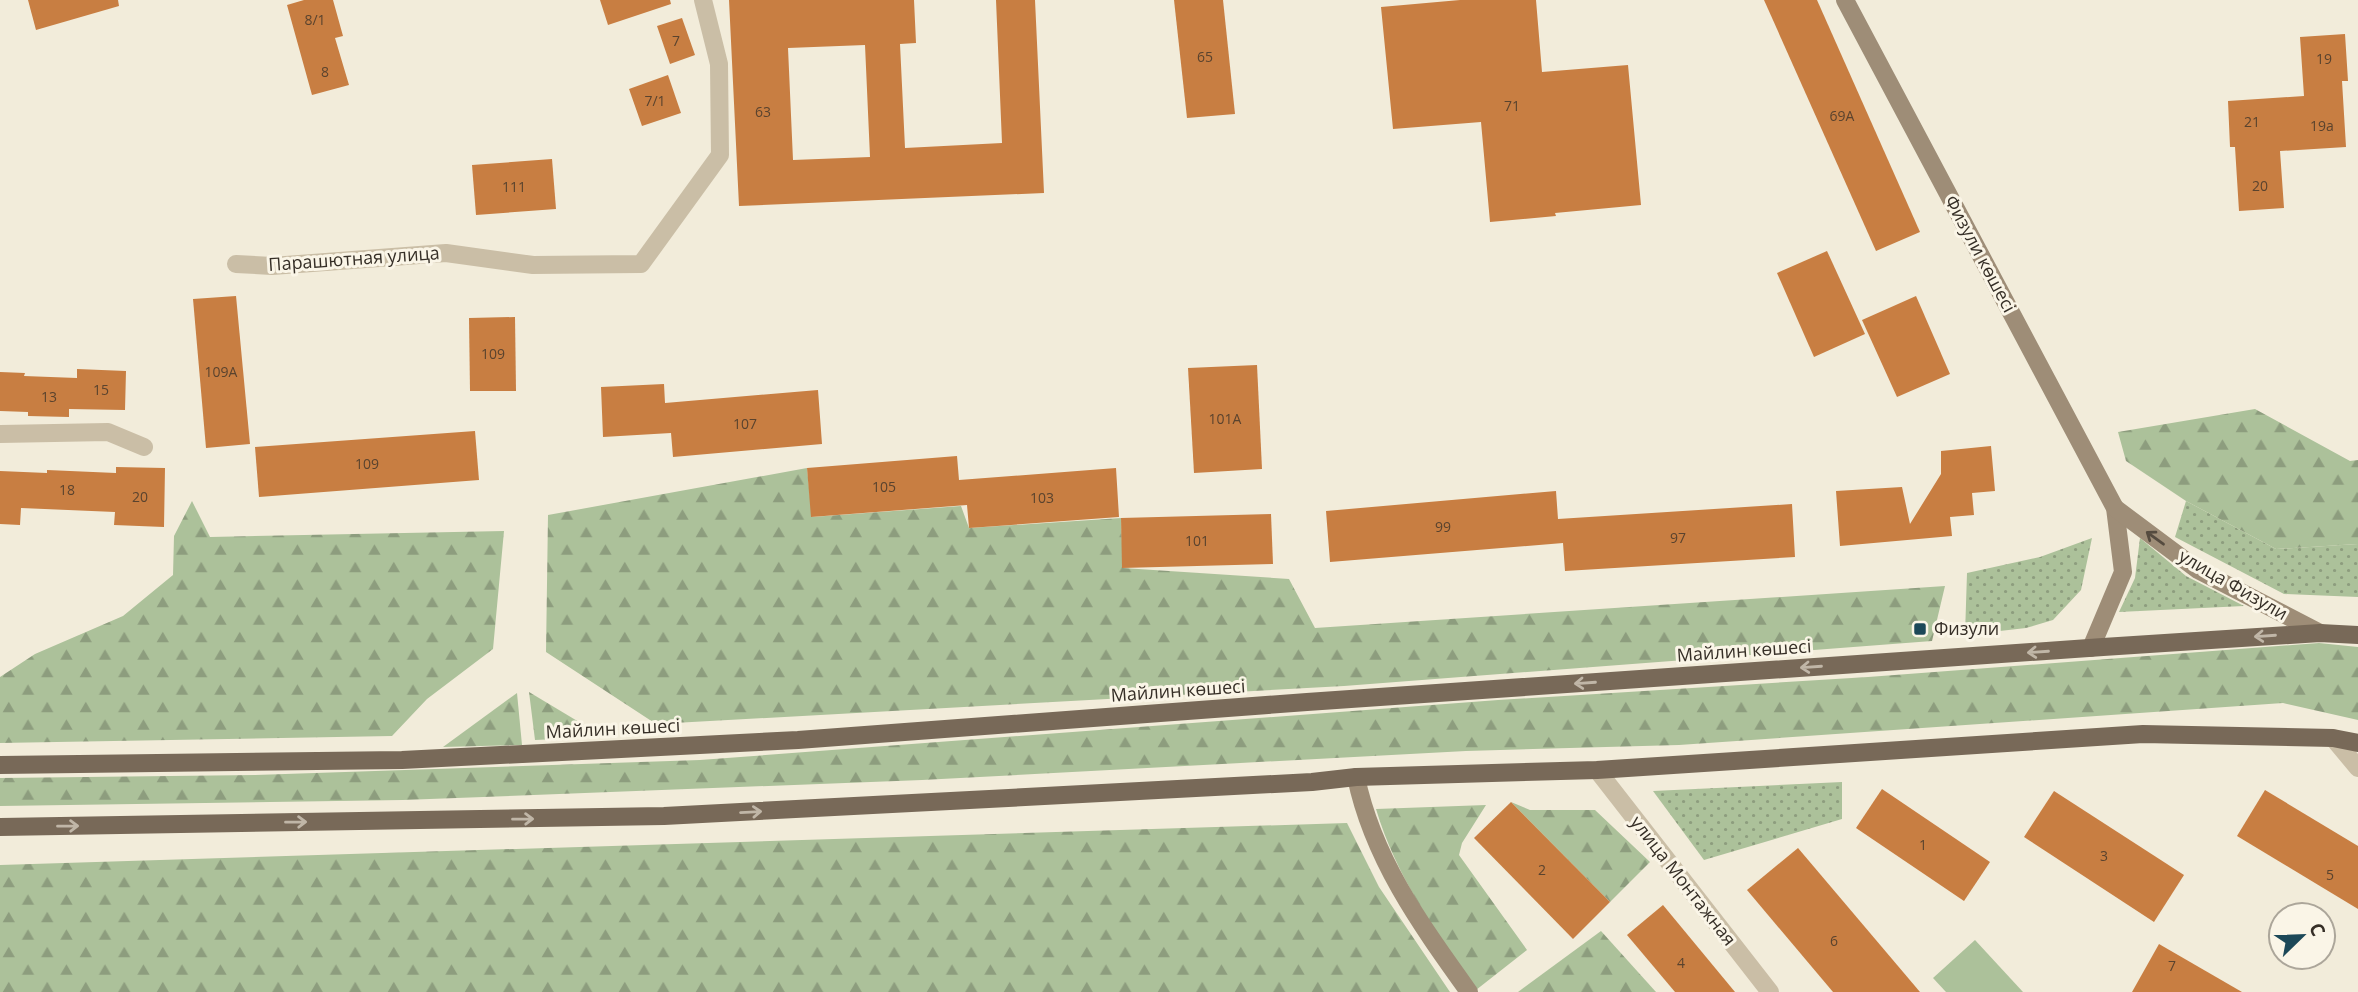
<svg xmlns="http://www.w3.org/2000/svg" width="2358" height="992" font-family="'Open Sans',sans-serif">
	<defs>
		<pattern id="grass-dots" width="8" height="8" patternUnits="userSpaceOnUse" patternTransform="scale(1.75)"><rect width="8" height="8" fill="#acc19a"/><path d="M2 2h.1M6 6h.1" fill="none" stroke="#8d9d7e" stroke-width="1.8" stroke-linecap="round"/></pattern>
		<pattern id="forest-firs" width="22" height="20" patternUnits="userSpaceOnUse" patternTransform="scale(1.75)"><rect width="22" height="20" fill="#acc19a"/><path d="M5 1l3.5 6h-7zM16 11l3.5 6h-7z" fill="#8d9d7e"/></pattern>
	</defs>
	<rect width="100%" height="100%" fill="#f2ecda"/>
	<g fill="url(#grass-dots)">
		<path d="M2186 501 2276 549 2358 544V597L2284 594 2175 537Z"/>
		<path d="M2092 538 2081 590 2053 620 2026 628 1965 635 1967 573 2040 557Z"/>
		<path d="M2140 538 2186 576 2244 606 2119 612 2135 578Z"/>
		<path d="M1842 782V819L1704 860 1653 791Z"/>
	</g>
	<g fill="url(#forest-firs)">
		<path d="M2255 409 2350 461 2358 460V544L2276 549 2186 501 2126 461 2118 432Z"/>
		<path d="M807 468 812 517 961 506 969 528 1121 518 1123 568 1289 579 1315 628 1945 586 1932 641 1344 686 656 724 546 652 548 515Z"/>
		<path d="M192 501 210 537 504 531 493 649 427 699 392 736 0 743V677L35 654 123 616 173 575 174 536Z"/>
		<path d="M2319 643 2358 647V720L2283 703 1679 745 1466 751 922 780 403 800 0 806V778L255 775 700 760 1498 700 1868 677Z"/>
		<path d="M529 692 604 737 535 740Z"/>
		<path d="M517 693 522 745 443 747Z"/>
		<path d="M1511 802 1530 810H1595L1650 862 1610 902Z"/>
		<path d="M1486 805 1462 843 1459 855 1527 950 1476 990C1436 933 1396 876 1376 809Z"/>
		<path d="M1347 823 1379 887 1450 992H0V865Z"/>
		<path d="M1601 931 1656 992H1518Z"/>
	</g>
	<path fill="#acc19a" d="M1975 940 2023 992H1946L1933 978Z"/>
	<g fill="#c87e42" fill-rule="evenodd">
		<path d="M28 0H118L119 6 36 30Z"/>
		<path d="M304 0H333L343 36 335 38 349 85 312 95 287 5Z"/>
		<path d="M600 0H670L671 4 608 25Z"/>
		<path d="M729 0H914L916 43 900 44 905 148 1002 143 996 0H1035L1044 193 739 206ZM865 45 870 157 793 160 788 48Z"/>
		<path d="M1174 0H1223L1235 114 1187 118Z"/>
		<path d="M1460 0H1536L1542 72 1628 65 1641 205 1555 213 1556 216 1490 222 1481 122 1393 129 1381 7Z"/>
		<path d="M1764 0H1817L1920 232 1876 251Z"/>
		<path d="M682 18 695 55 670 64 657 26Z"/>
		<path d="M2345 34 2348 81H2342L2346 147 2280 151 2284 208 2239 211 2235 147H2230L2228 101 2304 96 2300 37Z"/>
		<path d="M668 75 681 113 642 126 629 89Z"/>
		<path d="M552 159 556 209 476 215 472 165Z"/>
		<path d="M1827 251 1865 334 1814 357 1777 273Z"/>
		<path d="M236 296 250 444 206 448 193 299Z"/>
		<path d="M1916 296 1950 374 1897 397 1862 320Z"/>
		<path d="M515 317 516 391H470L469 318Z"/>
		<path d="M1257 365 1262 469 1194 473 1188 368Z"/>
		<path d="M77 369 126 371 125 410 69 409V417L28 416V412L0 411V372L25 373 24 376 77 378Z"/>
		<path d="M664 384 665 403 818 390 822 444 673 457 671 433 603 437 601 387Z"/>
		<path d="M475 431 479 480 259 497 255 447Z"/>
		<path d="M1991 446 1995 491 1972 493 1974 515 1950 517 1952 536 1840 546 1836 491 1902 487 1910 524 1941 474V451Z"/>
		<path d="M957 456 959 480 1116 468 1119 517 969 528 967 505 811 517 807 468Z"/>
		<path d="M116 467 165 468 164 527 114 525 115 512 21 508 20 525 0 524V471L47 473V470L116 473Z"/>
		<path d="M1556 491 1558 519 1792 504 1795 557 1565 571 1563 543 1330 562 1326 511Z"/>
		<path d="M1271 514 1273 564 1122 568 1121 518Z"/>
		<path d="M1882 789 1990 862 1964 901 1856 828Z"/>
		<path d="M2265 790 2358 846V909L2237 836Z"/>
		<path d="M2054 791 2184 875 2154 922 2024 837Z"/>
		<path d="M1511 802 1610 902 1573 939 1474 838Z"/>
		<path d="M1798 848 1920 992H1833L1747 890Z"/>
		<path d="M1663 905 1735 992H1675L1627 935Z"/>
		<path d="M2159 944 2242 992H2132Z"/>
	</g>
	<g fill="none" stroke-linecap="round" stroke-linejoin="round">
		<g stroke="#cabea6" stroke-width="18">
			<path d="M236 264 272 266 446 253 533 265 641 264 720 155 719 64 703 0"/>
			<path d="M0 434 108 432 144 447"/>
			<path d="M2333 738 2358 768"/>
			<path d="M1597 770 1770 992"/>
		</g>
		<g stroke="#9e8d77" stroke-width="18">
			<path d="M1845 0 2115 508 2123 572 2091 648"/>
			<path d="M2115 508 2198 570 2320 633"/>
			<path d="M1356 777C1373 859 1421 925 1469 992"/>
		</g>
		<g stroke="#786958" stroke-width="18">
			<path d="M0 765 402 760 798 740 1307 702 2103 647 2320 633 2358 635"/>
			<path d="M0 827 664 816 1312 782 1356 777 1597 770 2143 734 2333 738 2358 743"/>
		</g>
	</g>
	<defs><path id="oneway-shaft" d="M-6 0H5M1.5-3L5.5 0L1.5 3" fill="none" stroke-width="1.6" stroke-linecap="round" stroke-linejoin="round" transform="scale(1.75)"/></defs>
	<use stroke="#554b3f" href="#oneway-shaft" transform="translate(2155 538) rotate(-144)"/>
	<g stroke="#c0b6a7">
		<use href="#oneway-shaft" transform="translate(2265 636) rotate(176)"/>
		<use href="#oneway-shaft" transform="translate(2038 652) rotate(176)"/>
		<use href="#oneway-shaft" transform="translate(1811 667) rotate(176)"/>
		<use href="#oneway-shaft" transform="translate(1585 683) rotate(176)"/>
		<use href="#oneway-shaft" transform="translate(751 812) rotate(-3)"/>
		<use href="#oneway-shaft" transform="translate(523 819) rotate(-1)"/>
		<use href="#oneway-shaft" transform="translate(296 822) rotate(-1)"/>
		<use href="#oneway-shaft" transform="translate(68 826) rotate(-1)"/>
	</g>
	<rect fill="#1c4858" stroke="#faf5e7" stroke-width="2.5" x="1913" y="622" width="14" height="14" rx="3.5"/>
	<g text-anchor="middle" stroke-width="6" stroke-linejoin="round" paint-order="stroke">
		<g font-size="14" fill="#5a432e">
			<text x="315" y="25">8/1</text>
			<text x="676" y="46">7</text>
			<text x="1205" y="62">65</text>
			<text x="2324" y="64">19</text>
			<text x="325" y="77">8</text>
			<text x="655" y="106">7/1</text>
			<text x="1512" y="111">71</text>
			<text x="763" y="117">63</text>
			<text x="1842" y="121">69А</text>
			<text x="2252" y="127">21</text>
			<text x="2322" y="131">19а</text>
			<text x="2260" y="191">20</text>
			<text x="514" y="192">111</text>
			<text x="493" y="359">109</text>
			<text x="221" y="377">109А</text>
			<text x="101" y="395">15</text>
			<text x="49" y="402">13</text>
			<text x="1225" y="424">101А</text>
			<text x="745" y="429">107</text>
			<text x="367" y="469">109</text>
			<text x="884" y="492">105</text>
			<text x="67" y="495">18</text>
			<text x="140" y="502">20</text>
			<text x="1042" y="503">103</text>
			<text x="1443" y="532">99</text>
			<text x="1678" y="543">97</text>
			<text x="1197" y="546">101</text>
			<text x="1923" y="850">1</text>
			<text x="2104" y="861">3</text>
			<text x="1542" y="875">2</text>
			<text x="2330" y="880">5</text>
			<text x="1834" y="946">6</text>
			<text x="1681" y="968">4</text>
			<text x="2172" y="971">7</text>
		</g>
		<g font-size="18" fill="#362f27" stroke="#faf5e7">
			<text transform="translate(1980 254) rotate(62)" y="6">Физули көшесі</text>
			<text transform="translate(354 259) rotate(-4)" y="6">Парашютная улица</text>
			<text transform="translate(2233 585) rotate(30)" y="6">улица Физули</text>
			<text transform="translate(1744 651) rotate(-4)" y="6">Майлин көшесі</text>
			<text transform="translate(1178 691) rotate(-4)" y="6">Майлин көшесі</text>
			<text transform="translate(613 729) rotate(-3)" y="6">Майлин көшесі</text>
			<text transform="translate(1683 881) rotate(52)" y="6">улица Монтажная</text>
		</g>
		<g font-size="18" fill="#362f27" stroke="#faf5e7" text-anchor="start">
			<text x="1934" y="635">Физули</text>
		</g>
	</g>
	<g transform="translate(2302 936) rotate(67)"><circle r="33" fill="#faf5e7" stroke="#aca69a" stroke-width="2"/>
	<path d="M0-5L12 26L0 18L-12 26Z" fill="#1c4858"/>
	<text y="-10" font-size="19" font-weight="bold" text-anchor="middle" fill="#362f27">С</text>
	</g>
</svg>
